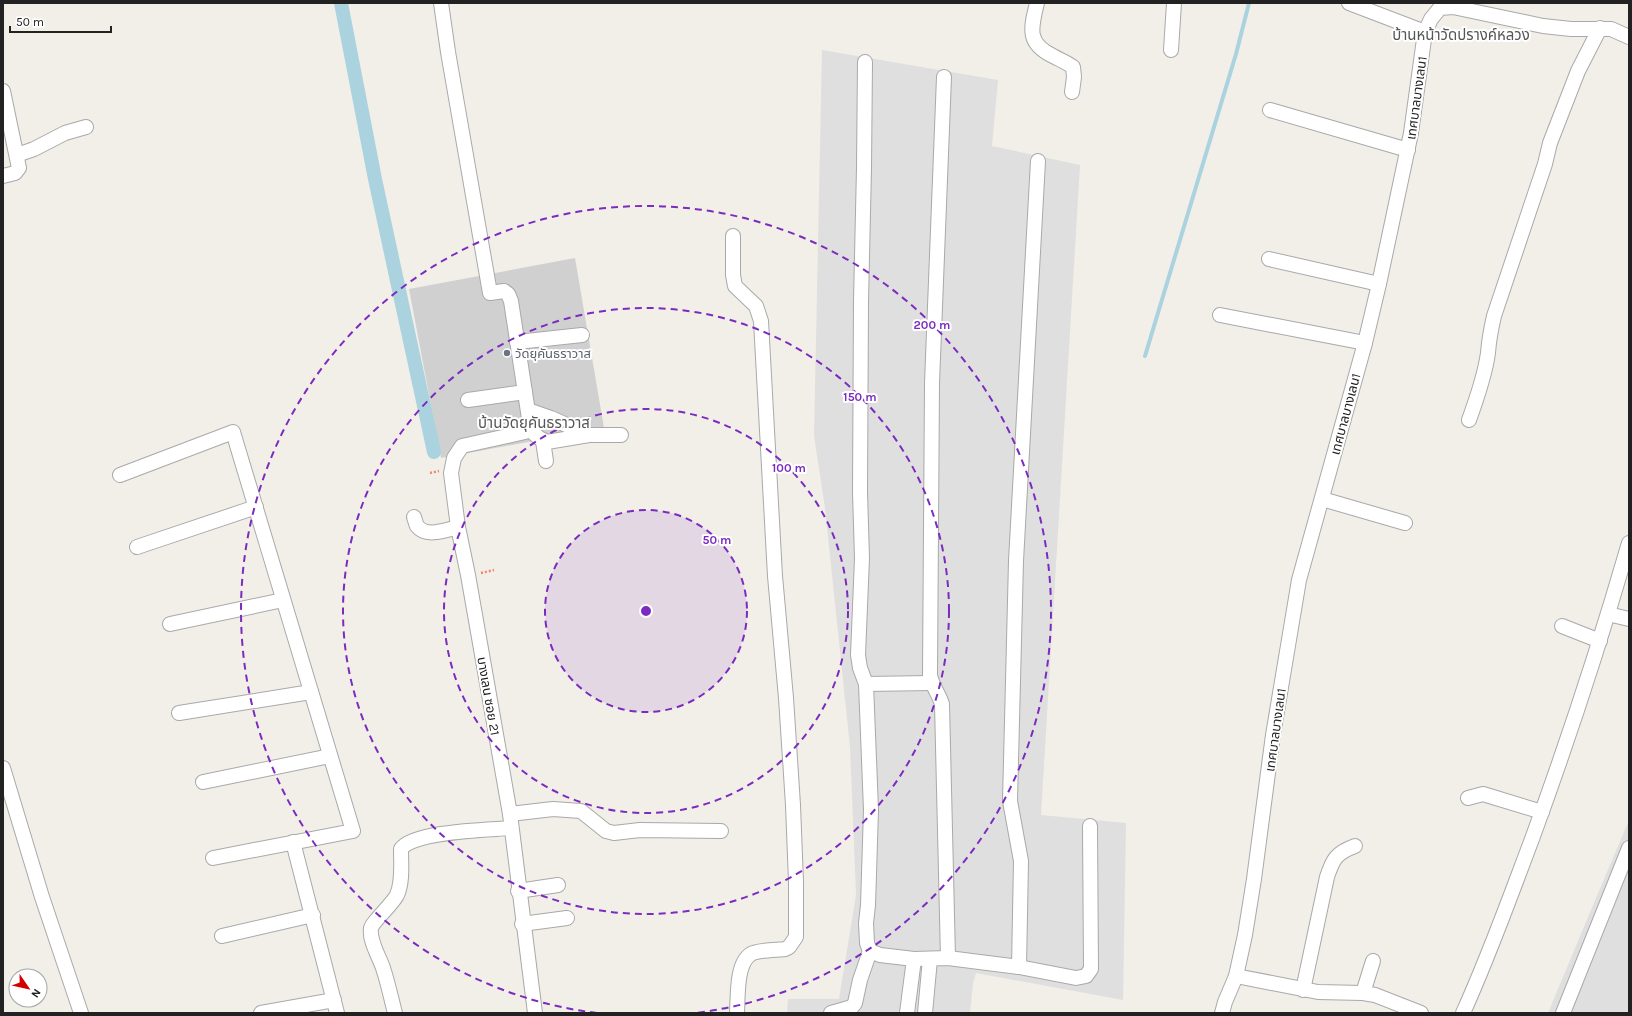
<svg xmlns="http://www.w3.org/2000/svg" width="1632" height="1016" font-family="Karla,'Noto Sans Thai',sans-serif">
	<rect width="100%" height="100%" fill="#f2efe9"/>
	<g fill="#e0dfdf">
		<path d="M822 50 998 80 992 146 1080 165 1041 815 1126 823 1123 1000 976 973 973 983 970 1013H787L788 999H839L856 895 850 747 825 508 814 436Z"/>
		<path d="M1629 820V1013H1548L1591 910Z"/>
	</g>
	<path fill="#d0d0d0" d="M575 258 604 428 441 458 409 289Z"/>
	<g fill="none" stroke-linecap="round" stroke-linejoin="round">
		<path stroke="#aad3df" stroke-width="4" d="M1145 356 1236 54 1249 3"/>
		<path stroke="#aad3df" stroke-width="14" d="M341 3 375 179 434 452"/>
		<defs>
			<g id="minor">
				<path d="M441 3 448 52 490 293 504 291 508 294 511 301 530 425 529 429 525 432 462 446 454 458 451 473 458 527 468 575 510 814 535 1013"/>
				<path d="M1037 3C1031 28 1026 43 1053 56 1060 60 1066 62 1073 67L1074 77 1072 92"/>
				<path d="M1349 3 1425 32"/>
				<path d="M1171 50 1174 3"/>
				<path d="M865 62 864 168 861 301 860 492 862 558 858 655 860 668 866 684 931 683"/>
				<path d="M944 77 932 383 930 675C932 686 939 694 942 704L948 958"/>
				<path d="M3 91 19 168 15 173 3 176"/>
				<path d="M1270 110 1408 150"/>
				<path d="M17 155 34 149 65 133 86 127"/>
				<path d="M733 236V275L735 286 756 306 761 321 775 576 786 698 793 805 796 882V937L789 947 785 949C777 950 757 950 751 954 736 963 738 997 737 1013"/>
				<path d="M1269 259 1379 284"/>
				<path d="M1220 315 1365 343"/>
				<path d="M517 342 582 335"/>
				<path d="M468 400 525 392"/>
				<path d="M528 410 551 418 589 435H621"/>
				<path d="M1469 420C1477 398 1485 375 1488 353 1489 339 1491 329 1494 316L1545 164 1550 143 1578 71 1600 28"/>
				<path d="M529 429 539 438 547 442 589 435"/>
				<path d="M543 441 546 461"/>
				<path d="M120 475 233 432 353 831 213 858"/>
				<path d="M1322 499 1405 523"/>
				<path d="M414 517C415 520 416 524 417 526 426 538 446 530 458 527"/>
				<path d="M137 547 256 507"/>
				<path d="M1608 614 1629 619"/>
				<path d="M170 624 283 600"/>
				<path d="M1562 626 1600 641"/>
				<path d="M866 684 871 810 868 905 866 923 867 943 870 951 880 955 914 959 948 958 1019 967 1076 978 1086 976 1091 969 1090 826"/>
				<path d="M179 713 311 692"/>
				<path d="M3 768 42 897 81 1013"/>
				<path d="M203 782 330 756"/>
				<path d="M1468 798 1483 794 1542 812"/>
				<path d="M510 814 553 809 581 811 606 831 614 833 640 830 721 831"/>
				<path d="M293 842 337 1013"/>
				<path d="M518 891 558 885"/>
				<path d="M522 924 567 918"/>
				<path d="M222 936 313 915"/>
				<path d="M1019 967 1021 861 1010 801 1016 561 1038 161"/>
				<path d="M1236 976 1318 992 1363 993 1375 995 1421 1013"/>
				<path d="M1303 990 1327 877C1333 859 1336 853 1355 846"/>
				<path d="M1363 993 1373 961"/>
				<path d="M261 1013 334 1000"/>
				<path d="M395 1013C391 998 388 983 383 968 379 956 369 941 371 928 371 924 394 902 397 895 403 882 401 863 401 849 414 831 488 830 511 828"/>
				<path d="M831 1013 852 1007 855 1003 860 980 870 951"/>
				<path d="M907 1013 914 959"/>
				<path d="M925 1013 930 959"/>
				<path d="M1222 1013 1225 1002 1236 976 1245 935 1254 879 1273 735 1299 580 1365 343 1379 284 1411 133 1425 32 1431 19 1440 8 1453 7 1543 26 1571 29H1611L1629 37"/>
				<path d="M1463 1013C1489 956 1510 897 1532 839 1568 741 1600 643 1629 543"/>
				<path d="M1563 1013 1629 848"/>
			</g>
		</defs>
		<use href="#minor" stroke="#a9a9a9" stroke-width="16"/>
		<g stroke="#fa8072" stroke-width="2.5" stroke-dasharray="2 2" stroke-linecap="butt">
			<path d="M430 473 439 471"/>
			<path d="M481 573 494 570"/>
		</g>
		<use href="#minor" stroke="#fff" stroke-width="14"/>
	</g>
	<circle cx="646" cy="611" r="101" fill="#7b2cbf" fill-opacity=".12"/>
	<g fill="none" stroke="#7b2cbf" stroke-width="2" stroke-dasharray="7 5">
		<circle cx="646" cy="611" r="101"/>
		<circle cx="646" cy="611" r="202"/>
		<circle cx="646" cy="611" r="303"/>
		<path d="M597 1013A405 405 0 1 1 695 1013"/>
	</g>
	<circle fill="#6b7280" stroke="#fff" stroke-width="1.5" cx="507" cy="353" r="4"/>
	<g text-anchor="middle" stroke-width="4" stroke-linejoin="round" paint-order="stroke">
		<g font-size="13" fill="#222" stroke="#fff">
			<text transform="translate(1416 98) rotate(-82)" y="5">เทศบาลบางเลน1</text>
			<text transform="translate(1345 414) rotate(-75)" y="5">เทศบาลบางเลน1</text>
			<text transform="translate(489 696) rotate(80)" y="5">บางเลน ซอย 21</text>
			<text transform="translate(1275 730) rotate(-82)" y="5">เทศบาลบางเลน1</text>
		</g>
		<g font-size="13" fill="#5b616d" stroke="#fff" text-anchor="start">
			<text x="515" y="358">วัดยุคันธราวาส</text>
		</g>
		<g font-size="15" fill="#555" stroke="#fff">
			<text x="1461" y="40">บ้านหน้าวัดปรางค์หลวง</text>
			<text x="534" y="428">บ้านวัดยุคันธราวาส</text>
		</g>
	</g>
	<circle cx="646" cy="611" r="6" fill="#7b2cbf" stroke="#fff" stroke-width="2"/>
	<g font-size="12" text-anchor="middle" font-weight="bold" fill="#7b2cbf" stroke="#fff" stroke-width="4" stroke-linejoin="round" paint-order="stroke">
		<text x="932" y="329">200 m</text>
		<text x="860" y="401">150 m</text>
		<text x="789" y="472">100 m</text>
		<text x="717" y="544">50 m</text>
	</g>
	<rect width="1632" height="1016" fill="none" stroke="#222222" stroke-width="8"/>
	<g transform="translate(28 988) rotate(124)"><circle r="19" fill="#ffffff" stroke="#a7a7a7"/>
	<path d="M0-3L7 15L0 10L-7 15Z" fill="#d40000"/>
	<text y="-6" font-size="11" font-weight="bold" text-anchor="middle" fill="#222222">N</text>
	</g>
	<path d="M10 26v6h101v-6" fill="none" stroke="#222222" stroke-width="2"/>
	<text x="16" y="26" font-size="12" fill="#222222" stroke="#ffffff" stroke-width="3" paint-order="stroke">50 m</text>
</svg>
